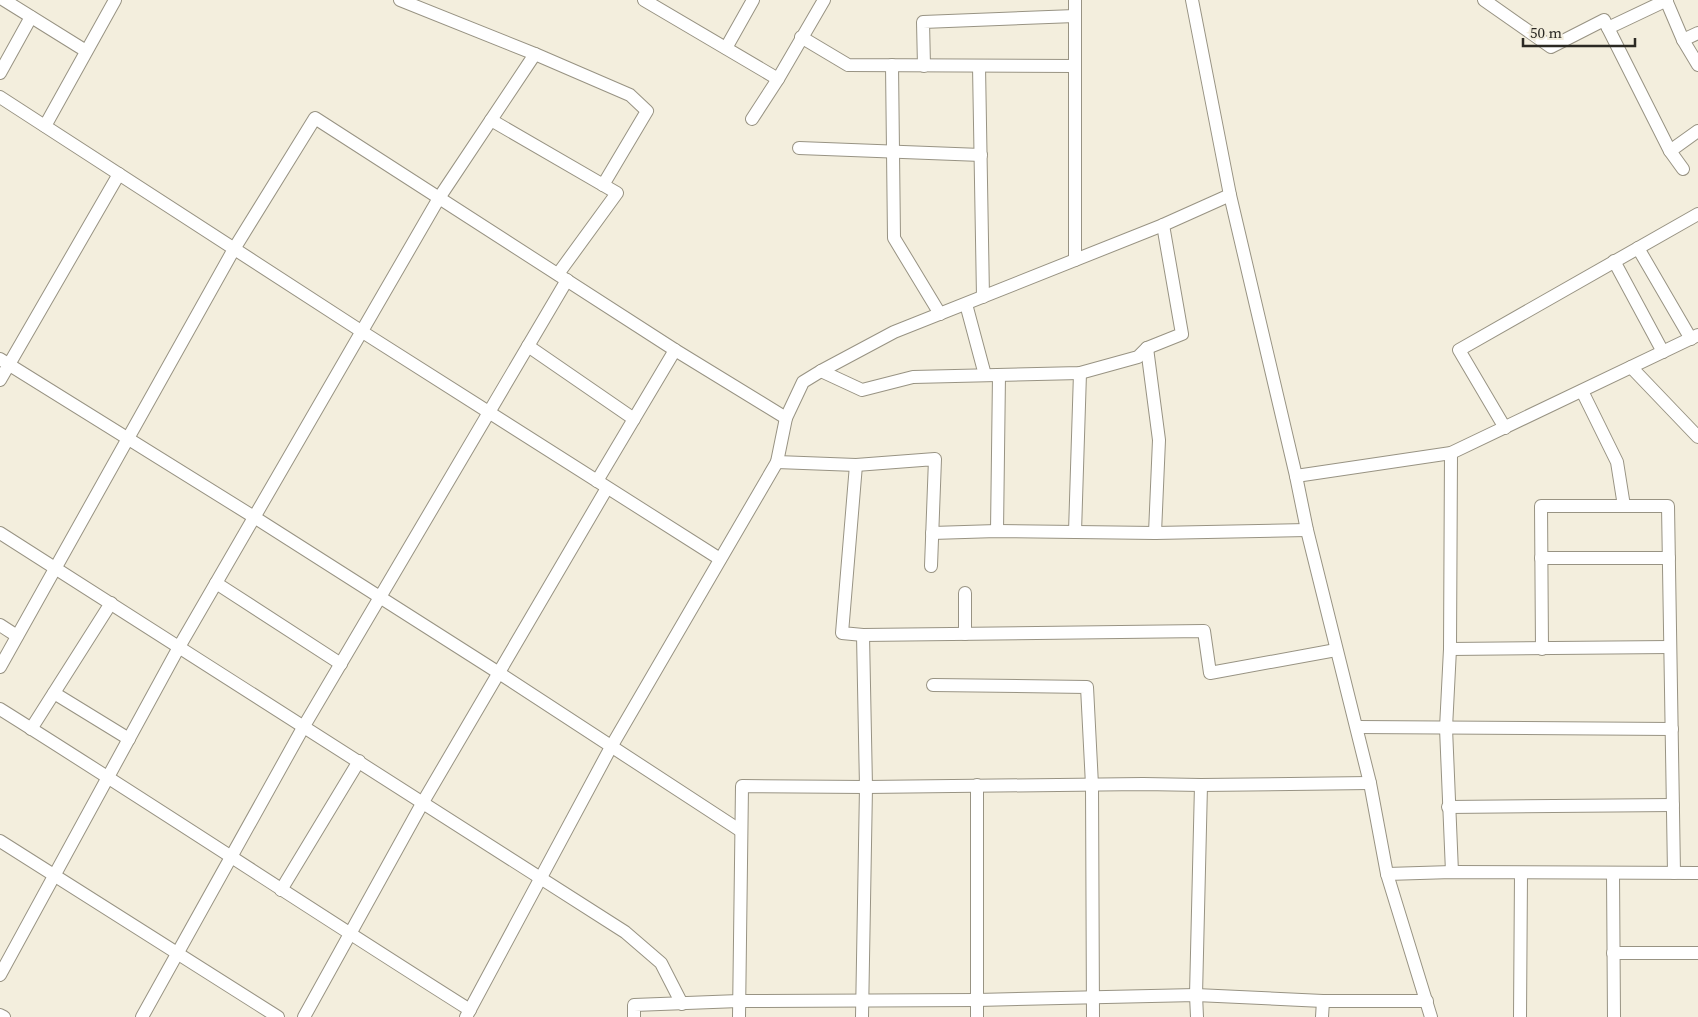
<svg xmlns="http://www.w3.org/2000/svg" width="1698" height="1017" font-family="'Source Serif 4',serif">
	<rect width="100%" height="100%" fill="#f3eedd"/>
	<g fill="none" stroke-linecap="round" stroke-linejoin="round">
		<defs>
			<g id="minor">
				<path d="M4 0 86 51"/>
				<path d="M644 0 778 79"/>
				<path d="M1192 0 1230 195 1296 476 1307 530 1370 783 1387 874 1431 1017"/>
				<path d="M1484 0 1551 47 1604 20 1670 151 1683 169"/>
				<path d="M1666 0 1683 40 1698 65"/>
				<path d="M1608 28 1667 0"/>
				<path d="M801 37 848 65 1075 66"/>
				<path d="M1683 40 1698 33"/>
				<path d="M726 48 753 0"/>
				<path d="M535 54 630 95 647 111 603 185"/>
				<path d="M892 65 894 238 940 314"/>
				<path d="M924 66 923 22 1075 16"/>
				<path d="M979 66 983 297"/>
				<path d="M0 73 31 17"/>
				<path d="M0 97 361 331 720 559"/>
				<path d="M752 119 778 79 824 0"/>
				<path d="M491 120 617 193 558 274"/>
				<path d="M45 126 115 0"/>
				<path d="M799 148 981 155"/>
				<path d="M1670 151 1698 131"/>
				<path d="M1638 248 1691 339"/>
				<path d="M1075 260V0"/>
				<path d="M1614 261 1663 352"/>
				<path d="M966 304 985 375"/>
				<path d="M528 346 634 419"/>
				<path d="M1147 348 1159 440 1155 533"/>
				<path d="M0 359 254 517 499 673 741 831"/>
				<path d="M1631 367 1698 437"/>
				<path d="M821 371 862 390 913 377 1080 373 1138 357 1147 348 1182 334 1163 225"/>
				<path d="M0 380 119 174"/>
				<path d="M1582 391 1617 462 1624 506"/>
				<path d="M1505 428 1459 350 1698 214"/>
				<path d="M1451 453 1450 649 1446 728 1452 872"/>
				<path d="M777 462 856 465 935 459 931 566"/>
				<path d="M856 465 842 633 863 635 1204 631 1210 673 1336 650"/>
				<path d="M1296 476 1451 453 1698 335"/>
				<path d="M597 481 675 350"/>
				<path d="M997 531 999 375"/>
				<path d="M1075 532 1080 373"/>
				<path d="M0 533 625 932 661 963 682 1004"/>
				<path d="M932 533 997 531 1155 533 1307 530"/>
				<path d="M1541 558H1669"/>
				<path d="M216 583 341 664"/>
				<path d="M965 593V634"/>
				<path d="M0 625 17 636"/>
				<path d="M1450 649 1670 647"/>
				<path d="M1542 649 1541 506H1668L1674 873"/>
				<path d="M0 667 234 249 315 118 675 350 786 418"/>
				<path d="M933 685 1087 687 1092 785 1093 1017"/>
				<path d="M54 693 129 739"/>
				<path d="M0 709C158 808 313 911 470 1010"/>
				<path d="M1357 727 1672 729"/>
				<path d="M31 729 111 603"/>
				<path d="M977 785V1017"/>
				<path d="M1448 807 1673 805"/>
				<path d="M0 841 278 1017"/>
				<path d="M1613 873 1614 1017"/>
				<path d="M1387 874 1452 872 1698 873"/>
				<path d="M281 890 359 761"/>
				<path d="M1613 953H1698"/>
				<path d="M0 975 179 647 439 198 535 54 400 0"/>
				<path d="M0 1015 4 1017"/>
				<path d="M142 1017 304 726 567 280"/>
				<path d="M304 1017 423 802 607 488"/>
				<path d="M466 1017 611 747 777 462 786 418 803 382 821 371 894 332 1163 225 1230 195"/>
				<path d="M634 1017V1005L739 1001 977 1000 1196 995 1323 1001H1427"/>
				<path d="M739 1017 742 786 866 787 1143 784 1201 785 1370 783"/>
				<path d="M862 1017 866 787 863 635"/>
				<path d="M1197 1017 1196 995 1201 785"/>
				<path d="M1322 1017 1323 1001"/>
				<path d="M1520 1017 1521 873"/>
			</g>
		</defs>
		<use href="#minor" stroke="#989383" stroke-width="14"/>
		<use href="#minor" stroke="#fff" stroke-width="12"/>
	</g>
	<path d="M1523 38v8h112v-8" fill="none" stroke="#2b2923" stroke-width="2.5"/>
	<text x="1530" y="38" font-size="15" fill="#2b2923" stroke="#f3eedd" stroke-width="4" paint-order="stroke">50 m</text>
</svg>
